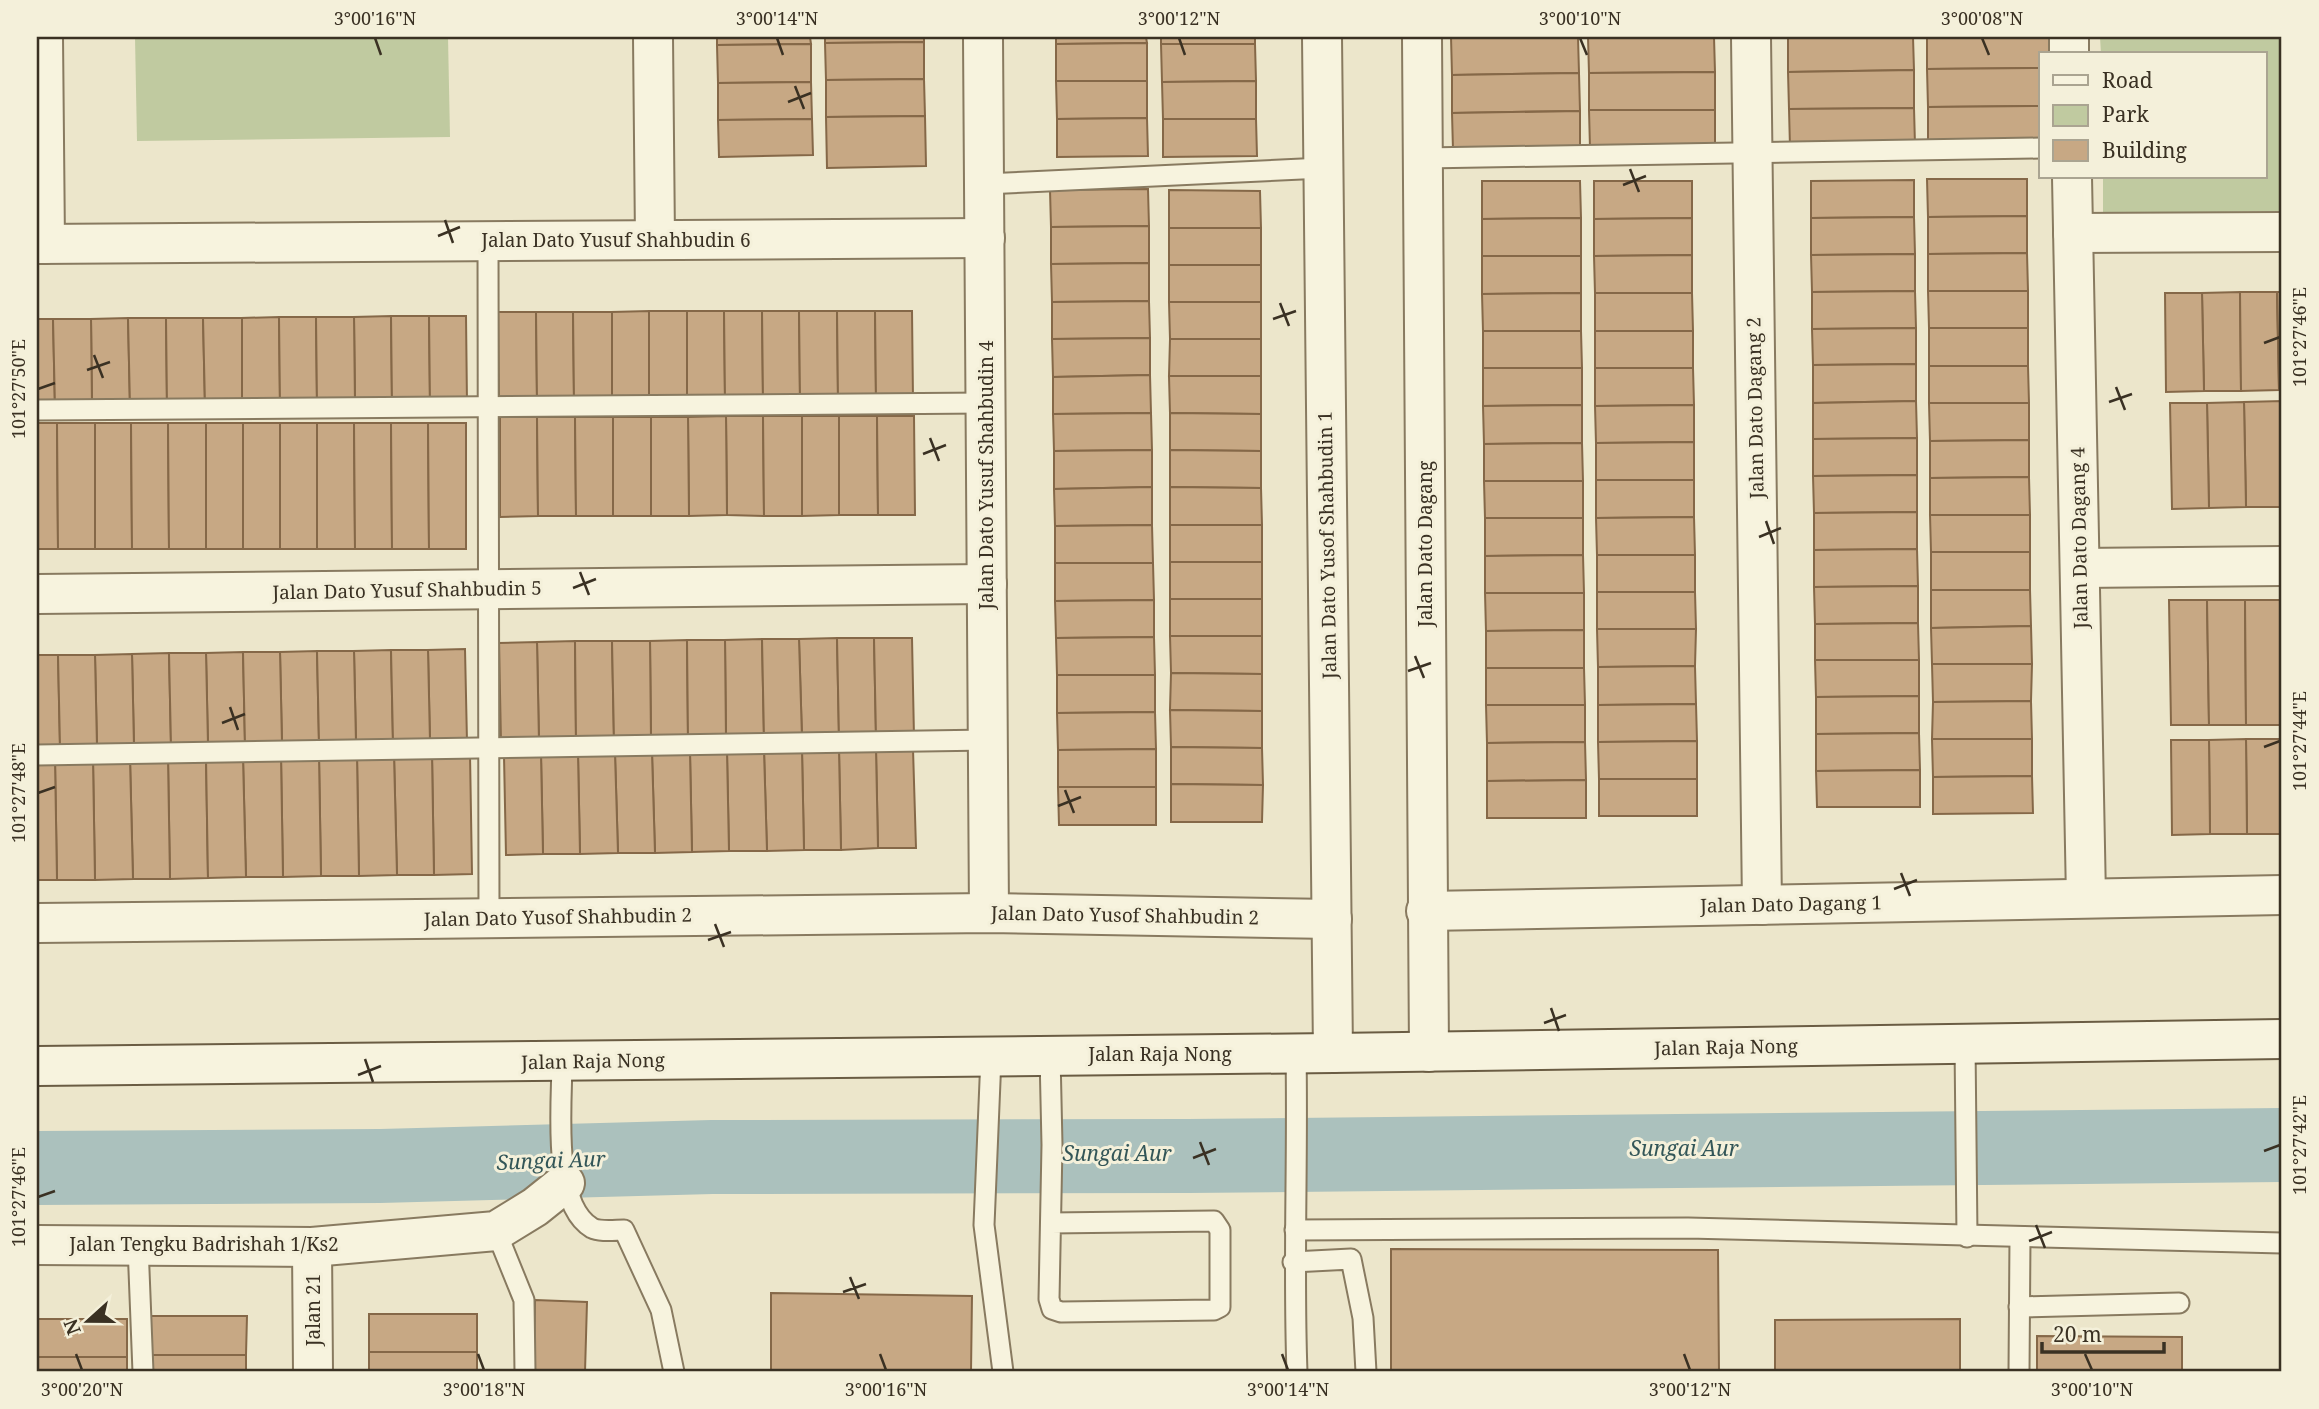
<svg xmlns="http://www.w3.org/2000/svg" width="2319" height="1409" font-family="'Noto Serif',serif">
	<rect width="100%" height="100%" fill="#ece6cb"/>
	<g fill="#c0caa0">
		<path d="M135 37H448L450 137 137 141Z"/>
		<path d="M2100 37H2282V211L2103 214V177H2265V54H2101Z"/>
	</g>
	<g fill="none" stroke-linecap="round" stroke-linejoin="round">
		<path stroke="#abc1bd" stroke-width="74" d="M37 1168 380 1166 712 1157 1188 1156 2282 1145"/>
	</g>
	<g fill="#c7a884" stroke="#856848" stroke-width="2">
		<path d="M717 37H810L811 44 717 45Z"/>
		<path d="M825 37H924V42L825 43Z"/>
		<path d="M1056 37H1146L1147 43 1056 44Z"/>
		<rect x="1161" y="37" width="94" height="7"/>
		<path d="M1451 37H1578L1579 73 1452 75Z"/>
		<path d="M1588 37H1714L1715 72 1589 73Z"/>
		<path d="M1788 37H1913L1914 70 1788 72Z"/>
		<path d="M1927 37H2053V54H2041V68L1927 69Z"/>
		<path d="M924 42V79L826 80 825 43Z"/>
		<path d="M1147 43V81H1056V44Z"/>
		<path d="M811 44V82L718 83 717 45Z"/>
		<path d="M1161 44H1255L1256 81 1162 82Z"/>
		<path d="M2041 68V106L1928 107 1927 69Z"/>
		<path d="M1914 70V108L1789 109 1788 72Z"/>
		<path d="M1715 72V110H1589V73Z"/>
		<path d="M1579 73 1580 111 1452 113V75Z"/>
		<path d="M924 79 925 116 826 117V80Z"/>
		<path d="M1056 81H1147V118L1057 119Z"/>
		<path d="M1256 81V119H1163L1162 82Z"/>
		<path d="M811 82 812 119 718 120V83Z"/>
		<path d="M2041 106V143L1928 144V107Z"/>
		<path d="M1914 108 1915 145 1790 147 1789 109Z"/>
		<path d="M1589 110H1715V148H1590Z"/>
		<path d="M1580 111V149L1453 150 1452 113Z"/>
		<path d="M925 116 926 166 827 168 826 117Z"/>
		<path d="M1147 118 1148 156 1057 157V119Z"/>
		<path d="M812 119 813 155 719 157 718 120Z"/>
		<path d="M1163 119H1256L1257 156 1163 157Z"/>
		<path d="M1927 179H2027V216L1928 217Z"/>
		<path d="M1914 180V217L1811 218V181Z"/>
		<path d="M1482 181H1580L1581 218 1482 219Z"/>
		<path d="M1594 181H1692V218L1594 219Z"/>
		<path d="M1148 189 1149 226 1051 227 1050 190Z"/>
		<path d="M1169 190 1260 191 1261 228H1169Z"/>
		<path d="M2027 216V253L1928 254V217Z"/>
		<path d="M1914 217 1915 254 1811 255V218Z"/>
		<path d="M1581 218V256H1482V219Z"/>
		<path d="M1692 218V255L1594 256V219Z"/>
		<path d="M1149 226V263L1051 264V227Z"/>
		<rect x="1169" y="228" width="92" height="37"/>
		<path d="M2027 253 2028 291H1928V254Z"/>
		<path d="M1915 254V291L1812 292 1811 255Z"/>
		<path d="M1692 255V293H1595L1594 256Z"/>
		<path d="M1482 256H1581V293L1482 294Z"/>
		<path d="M1149 263V301L1052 302 1051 264Z"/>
		<rect x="1169" y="265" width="92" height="37"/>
		<path d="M1915 291 1916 328 1812 329V292Z"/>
		<path d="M1928 291H2028V328H1929Z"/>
		<path d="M2240 292 2241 391H2204L2202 293Z"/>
		<path d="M2240 292H2277L2279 390 2241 391Z"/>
		<path d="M2277 292H2282V390H2279Z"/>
		<path d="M1581 293V331H1483L1482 294Z"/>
		<path d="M1595 293H1692L1693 331H1595Z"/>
		<path d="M2165 293H2202L2204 391 2166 392Z"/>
		<path d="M1149 301 1150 338 1052 339V302Z"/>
		<path d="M1169 302H1261V339H1170Z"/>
		<path d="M649 311V400H612V312Z"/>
		<path d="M649 311H687V401L649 400Z"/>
		<path d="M687 311H724L725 400 687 401Z"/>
		<path d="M724 311H762L763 400H725Z"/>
		<path d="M762 311H799L800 400H763Z"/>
		<path d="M799 311H837L838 400H800Z"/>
		<path d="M837 311H875L876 400H838Z"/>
		<path d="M875 311H912L913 400H876Z"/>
		<path d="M498 312H536L537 401H499Z"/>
		<path d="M536 312H573L574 401H537Z"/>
		<path d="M573 312H612V400L574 401Z"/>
		<path d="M391 316 392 405H355L354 317Z"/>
		<path d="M391 316H429L430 405H392Z"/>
		<path d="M429 316H466L467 404 430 405Z"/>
		<path d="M279 317 280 406H242V318Z"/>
		<path d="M279 317H316L317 405 280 406Z"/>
		<path d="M316 317H354L355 405H317Z"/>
		<path d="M128 318 130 407H92L91 319Z"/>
		<path d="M128 318H166L167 407H130Z"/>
		<path d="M166 318H203L205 406 167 407Z"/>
		<path d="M203 318H242V406H205Z"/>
		<path d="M37 319H53L55 408H37Z"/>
		<path d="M53 319H91L92 407 55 408Z"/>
		<path d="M1916 328V364L1813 365 1812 329Z"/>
		<rect x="1929" y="328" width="99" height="38"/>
		<path d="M1483 331H1581L1582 368H1483Z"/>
		<rect x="1595" y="331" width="98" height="37"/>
		<path d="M1150 338V375L1053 377 1052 339Z"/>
		<path d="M1170 339H1261V376H1169Z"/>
		<path d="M1916 364V401L1813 403V365Z"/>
		<path d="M1929 366H2028L2029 403H1929Z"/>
		<path d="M1483 368H1582V405L1483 406Z"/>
		<path d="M1595 368H1693L1694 405 1595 406Z"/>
		<path d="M1150 375 1151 413 1053 414V377Z"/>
		<path d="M1169 376H1261V414L1170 413Z"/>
		<path d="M1916 401 1917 438 1813 439V403Z"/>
		<path d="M2282 401V507H2246L2244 402Z"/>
		<path d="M2244 402 2246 507 2209 508 2207 403Z"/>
		<path d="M1929 403H2029V440L1930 441Z"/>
		<path d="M2170 403H2207L2209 508 2172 509Z"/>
		<path d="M1582 405V443L1484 444 1483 406Z"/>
		<path d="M1694 405V442L1596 443 1595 406Z"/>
		<path d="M1151 413 1152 450 1054 451 1053 414Z"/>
		<path d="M1170 413 1261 414V451L1170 450Z"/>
		<path d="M726 416H763L764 516 727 515Z"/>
		<path d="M726 416 727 515 689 516 688 417Z"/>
		<path d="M763 416H802V516H764Z"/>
		<path d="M802 416H839V515L802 516Z"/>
		<path d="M839 416H877L878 515H839Z"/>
		<path d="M877 416H914L915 515H878Z"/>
		<path d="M500 417H537L538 516 500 517Z"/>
		<path d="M537 417H575L576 516H538Z"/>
		<path d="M575 417H613V516H576Z"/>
		<rect x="613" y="417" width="38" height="99"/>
		<path d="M651 417H688L689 516H651Z"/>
		<path d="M37 423H57L58 549H37Z"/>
		<path d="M57 423H95V549H58Z"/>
		<path d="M95 423H131L132 549H95Z"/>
		<path d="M131 423H168L169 549H132Z"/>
		<path d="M168 423H206V549H169Z"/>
		<rect x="206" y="423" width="37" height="126"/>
		<rect x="243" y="423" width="37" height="126"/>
		<rect x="280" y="423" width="37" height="126"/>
		<path d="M317 423H354L355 549H317Z"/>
		<path d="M354 423H391L392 549H355Z"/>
		<path d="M391 423H428L429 549H392Z"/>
		<path d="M428 423H466V549H429Z"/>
		<path d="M1917 438V475L1813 476V439Z"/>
		<path d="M2029 440V477L1930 478V441Z"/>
		<path d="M1694 442V480H1596V443Z"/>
		<path d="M1582 443 1583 481H1484V444Z"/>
		<path d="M1152 450V487L1054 489V451Z"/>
		<path d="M1170 450 1261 451V488L1170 487Z"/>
		<path d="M1917 475V512L1814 513 1813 476Z"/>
		<path d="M2029 477 2030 515H1930V478Z"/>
		<path d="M1596 480H1694V517L1596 518Z"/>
		<path d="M1484 481H1583V518H1485Z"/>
		<path d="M1152 487V525L1055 526 1054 489Z"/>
		<path d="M1170 487 1261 488 1262 525H1170Z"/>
		<path d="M1917 512V549L1814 550V513Z"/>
		<path d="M1930 515H2030V552H1931Z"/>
		<path d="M1694 517 1695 555H1597L1596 518Z"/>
		<path d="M1485 518H1583V555L1485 556Z"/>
		<path d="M1152 525 1153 563H1055V526Z"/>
		<rect x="1170" y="525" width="92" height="37"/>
		<path d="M1917 549 1918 586 1814 587V550Z"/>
		<rect x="1931" y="552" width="99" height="38"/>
		<path d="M1583 555 1584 593H1485V556Z"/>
		<rect x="1597" y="555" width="98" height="37"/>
		<rect x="1170" y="562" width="92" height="37"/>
		<path d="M1055 563H1153L1154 600 1055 601Z"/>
		<path d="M1918 586V623L1815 624 1814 587Z"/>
		<path d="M1931 590H2030L2031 626 1931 628Z"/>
		<path d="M1597 592H1695L1696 629H1597Z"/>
		<path d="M1485 593H1584V630L1486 631Z"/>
		<rect x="1170" y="599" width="92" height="37"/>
		<path d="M1154 600V637L1056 638 1055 601Z"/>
		<path d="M2169 600H2207L2209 725H2171Z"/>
		<path d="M2207 600H2245L2246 725H2209Z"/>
		<path d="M2245 600H2282V725H2246Z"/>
		<path d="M1918 623 1919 660H1815V624Z"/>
		<path d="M2031 626 2032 664H1932L1931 628Z"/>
		<path d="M1597 629H1696L1695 666 1598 667Z"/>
		<path d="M1584 630V668H1486V631Z"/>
		<path d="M1170 636H1262V674L1171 673Z"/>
		<path d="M1154 637 1155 675H1057L1056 638Z"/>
		<path d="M837 638 839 738H802L799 639Z"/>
		<path d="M837 638H874L876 737 839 738Z"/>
		<path d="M874 638H912L914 737H876Z"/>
		<path d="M762 639 764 739 726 740 725 640Z"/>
		<path d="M762 639H799L802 738 764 739Z"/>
		<path d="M687 640 688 740H651L650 641Z"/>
		<path d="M687 640H725L726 740H688Z"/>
		<path d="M575 641 576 741 539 742 537 642Z"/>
		<path d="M575 641H612L614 741H576Z"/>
		<path d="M612 641H650L651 740 614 741Z"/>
		<path d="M537 642 539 742H501L499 643Z"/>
		<path d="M465 649 467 742H430L428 650Z"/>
		<path d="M391 650 393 742 356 743 354 651Z"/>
		<path d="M391 650H428L430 742H393Z"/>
		<path d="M317 651 319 743 282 744 280 652Z"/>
		<path d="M317 651H354L356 743H319Z"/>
		<path d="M243 652 245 745H208L206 653Z"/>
		<path d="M243 652H280L282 744 245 745Z"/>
		<path d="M169 653 171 746 134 747 132 654Z"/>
		<path d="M169 653H206L208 745 171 746Z"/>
		<path d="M132 654 134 747H97L95 655Z"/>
		<path d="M37 655H58L60 747 37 748Z"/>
		<path d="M58 655H95L97 747H60Z"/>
		<path d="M1815 660H1919V696L1816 697Z"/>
		<path d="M1932 664H2032L2031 701 1933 702Z"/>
		<path d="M1695 666 1696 704 1598 705V667Z"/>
		<path d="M1486 668H1584L1585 705H1486Z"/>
		<path d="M1171 673 1262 674V711L1170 710Z"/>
		<path d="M1057 675H1155V712L1057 713Z"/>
		<path d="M1919 696V733L1816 734V697Z"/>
		<path d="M2031 701 2032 739H1932L1933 702Z"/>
		<path d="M1696 704 1697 741 1598 742V705Z"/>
		<path d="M1486 705H1585V742L1487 743Z"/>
		<path d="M1170 710 1262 711V748L1171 747Z"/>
		<path d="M1155 712 1156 749 1058 750 1057 713Z"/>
		<path d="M1919 733 1920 770 1816 771V734Z"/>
		<path d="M1932 739H2032V776L1933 777Z"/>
		<path d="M2246 739H2282V834H2247Z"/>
		<path d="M2246 739 2247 834H2210L2209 740Z"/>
		<path d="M2171 740H2209L2210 834 2172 835Z"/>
		<path d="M1697 741V779H1599L1598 742Z"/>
		<path d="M1585 742 1586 780 1487 781V743Z"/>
		<path d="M1171 747 1262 748 1263 785 1171 784Z"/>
		<path d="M913 749 916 848H878L876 750Z"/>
		<path d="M1156 749V787H1058V750Z"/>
		<path d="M839 750H876L878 848 841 850Z"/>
		<path d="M839 750 841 850H804L802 751Z"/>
		<path d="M764 751H802L804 850 767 851Z"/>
		<path d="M764 751 767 851H729L727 752Z"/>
		<path d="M727 752 729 851 692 852 690 753Z"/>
		<path d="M652 753H690L692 852 655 853Z"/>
		<path d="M652 753 655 853H618L615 754Z"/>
		<path d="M470 754 472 874 434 875 432 755Z"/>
		<path d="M578 754H615L618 853 580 854Z"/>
		<path d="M578 754 580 854H543L541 755Z"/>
		<path d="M394 755H432L434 875H397Z"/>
		<path d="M394 755 397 875 359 876 357 756Z"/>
		<path d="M541 755 543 854 506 855 504 756Z"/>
		<path d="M319 756H357L359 876H321Z"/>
		<path d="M319 756 321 876 283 877 281 757Z"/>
		<path d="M281 757 283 877H246L243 758Z"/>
		<path d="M168 758H206L208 878 170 879Z"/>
		<path d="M168 758 170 879H133L130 759Z"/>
		<path d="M206 758H243L246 877 208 878Z"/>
		<path d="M130 759 133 879 95 880 93 760Z"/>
		<path d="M55 760H93L95 880H57Z"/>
		<path d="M55 760 57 880H37V761Z"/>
		<path d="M1920 770V807H1817L1816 771Z"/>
		<path d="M2032 776 2033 813 1933 814V777Z"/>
		<rect x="1599" y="779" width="98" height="37"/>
		<path d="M1586 780V818H1487V781Z"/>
		<path d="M1171 784 1263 785 1262 822H1171Z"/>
		<path d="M1058 787H1156V825H1059Z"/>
		<path d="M1391 1249 1718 1250 1719 1372H1391Z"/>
		<path d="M771 1293 972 1296 971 1372H771Z"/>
		<path d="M535 1300 587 1302 585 1372H534Z"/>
		<rect x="369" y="1314" width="108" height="38"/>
		<path d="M145 1316H247L246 1355H145Z"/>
		<rect x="37" y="1319" width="90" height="38"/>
		<path d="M1960 1319V1372H1775V1320Z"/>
		<path d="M2037 1336 2182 1337V1372H2037Z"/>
		<rect x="369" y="1352" width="108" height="20"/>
		<rect x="145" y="1355" width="101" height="17"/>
		<rect x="37" y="1357" width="90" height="15"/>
	</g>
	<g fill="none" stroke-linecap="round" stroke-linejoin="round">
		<defs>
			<g id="service">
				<path d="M1424 158 2041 148"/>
				<path d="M984 184 1323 168"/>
				<path d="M488 241 489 918"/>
				<path d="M37 410 985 403"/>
				<path d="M37 755 988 740"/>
				<path d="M1965 1044 1967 1237"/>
				<path d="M1296 1053C1298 1160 1293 1266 1297 1372"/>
				<path d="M1050 1055 1052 1145 1049 1299 1052 1309 1061 1312 1214 1310 1220 1307V1230L1214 1221 1051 1223"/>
				<path d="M991 1057 984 1225 1003 1372"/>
				<path d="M562 1061C562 1103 551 1204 592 1228 600 1232 615 1230 624 1230L661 1310 674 1372"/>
				<path d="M1295 1230 1688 1228 2282 1243"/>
				<path d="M496 1231 524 1300 525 1372"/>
				<path d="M138 1245 143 1372"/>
				<path d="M1293 1262 1351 1259 1363 1318 1366 1372"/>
				<path d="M2019 1307 2179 1303"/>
				<path d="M2019 1372 2020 1238"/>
			</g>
			<g id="minor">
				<path d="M43 37 45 244"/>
				<path d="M653 37 655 240"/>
				<path d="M983 37 989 913"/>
				<path d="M1322 37 1333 1053"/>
				<path d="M1422 37 1429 1052"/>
				<path d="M1751 37 1762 905"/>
				<path d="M2069 37V54"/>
				<path d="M2072 177 2086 898"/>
				<path d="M2073 233 2282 232"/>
				<path d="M37 244 985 238"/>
				<path d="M2080 568 2282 566"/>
				<path d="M37 594 987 584"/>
				<path d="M1426 911 2282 895"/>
				<path d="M37 923 989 913 1332 919"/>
				<path d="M37 1245 312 1247 496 1231 535 1207 565 1183"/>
				<path d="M312 1247 313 1372"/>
			</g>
			<path id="secondary" d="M37 1066 1333 1053 2282 1039"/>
		</defs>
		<use href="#service" stroke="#887a60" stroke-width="23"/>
		<use href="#minor" stroke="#887a60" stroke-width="42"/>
		<use href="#secondary" stroke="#6a5c43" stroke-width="42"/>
		<use href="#service" stroke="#f7f3de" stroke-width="19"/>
		<use href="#minor" stroke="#f7f3de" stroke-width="38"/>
		<use href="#secondary" stroke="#f7f3de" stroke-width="38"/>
	</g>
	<path fill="none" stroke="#3a3123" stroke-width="2.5" d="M375 38 381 55M777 38 783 55M1179 38 1185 55M1580 38 1587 55M1982 38 1989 55M795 86 804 109M788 102 811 93M1630 169 1639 192M1623 185 1646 176M445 220 453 243M438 236 460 227M1280 303 1289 326M1273 319 1296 311M2264 343 2280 337M94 355 103 378M87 370 110 362M2116 387 2125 410M38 389 55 383M2109 402 2132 394M930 438 939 461M923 454 946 445M1766 521 1774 544M1759 537 1781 528M580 572 589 595M573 588 596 579M1415 656 1424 678M1408 671 1431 663M230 707 238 730M222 723 245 714M2264 747 2280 741M1065 790 1074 813M38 793 55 787M1058 806 1081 797M1901 873 1910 896M1894 889 1917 880M715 924 724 947M708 940 731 932M1551 1008 1559 1031M1544 1023 1566 1015M365 1059 373 1082M358 1075 381 1066M1200 1142 1209 1165M2264 1151 2280 1145M1193 1158 1216 1149M38 1197 55 1191M2036 1225 2045 1248M2029 1241 2052 1232M850 1277 859 1299M843 1292 866 1284M76 1354 82 1370M478 1354 484 1370M880 1354 886 1370M1282 1354 1288 1370M1684 1354 1690 1370M2085 1354 2092 1370"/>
	<g text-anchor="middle" stroke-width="6" stroke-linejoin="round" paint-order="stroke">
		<g font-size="19" fill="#3a3123" stroke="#f4f0da">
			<text x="616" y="247">Jalan Dato Yusuf Shahbudin 6</text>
			<text transform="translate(1755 408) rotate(-91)" y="7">Jalan Dato Dagang 2</text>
			<text transform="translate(986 475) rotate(-90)" y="7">Jalan Dato Yusuf Shahbudin 4</text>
			<text transform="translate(2079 538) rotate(-91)" y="7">Jalan Dato Dagang 4</text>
			<text transform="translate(1425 544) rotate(-90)" y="7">Jalan Dato Dagang</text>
			<text transform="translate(1327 545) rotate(-91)" y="7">Jalan Dato Yusof Shahbudin 1</text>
			<text transform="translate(407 590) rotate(-1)" y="7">Jalan Dato Yusuf Shahbudin 5</text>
			<text transform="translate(1791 904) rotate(-1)" y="7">Jalan Dato Dagang 1</text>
			<text transform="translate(1125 915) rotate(1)" y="7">Jalan Dato Yusof Shahbudin 2</text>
			<text transform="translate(558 917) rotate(-1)" y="7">Jalan Dato Yusof Shahbudin 2</text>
			<text transform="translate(1726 1047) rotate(-1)" y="7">Jalan Raja Nong</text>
			<text x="1160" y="1061">Jalan Raja Nong</text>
			<text transform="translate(593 1061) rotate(-1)" y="7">Jalan Raja Nong</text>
			<text x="204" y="1251">Jalan Tengku Badrishah 1/Ks2</text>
			<text transform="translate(313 1310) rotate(-90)" y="7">Jalan 21</text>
		</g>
		<g font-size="21" font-style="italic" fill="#335658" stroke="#f4f0da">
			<text x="1684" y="1156">Sungai Aur</text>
			<text x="1117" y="1161">Sungai Aur</text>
			<text transform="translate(551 1161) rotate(-2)" y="7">Sungai Aur</text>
		</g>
	</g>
	<rect width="2319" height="1409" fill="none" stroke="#f4f0da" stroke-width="77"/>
	<rect x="2039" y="52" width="228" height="126" fill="#f4f0da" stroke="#aaa491" stroke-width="2"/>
	<rect x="2053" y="75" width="35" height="10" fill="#f7f3de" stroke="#aaa491" stroke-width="2"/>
	<text x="2102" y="88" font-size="21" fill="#3a3123">Road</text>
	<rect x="2053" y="105" width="35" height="21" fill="#c0caa0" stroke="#aaa491" stroke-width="2"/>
	<text x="2102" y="122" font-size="21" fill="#3a3123">Park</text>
	<rect x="2053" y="140" width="35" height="21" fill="#c7a884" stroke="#aaa491" stroke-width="2"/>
	<text x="2102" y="158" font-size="21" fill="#3a3123">Building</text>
	<g transform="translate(88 1321) rotate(249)" stroke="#f4f0da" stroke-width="5" paint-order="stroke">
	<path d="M0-5L12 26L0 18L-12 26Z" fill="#3a3123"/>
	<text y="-10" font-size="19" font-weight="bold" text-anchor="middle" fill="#3a3123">N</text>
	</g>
	<path d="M2042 1342v10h122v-10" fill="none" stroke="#3a3123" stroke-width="3.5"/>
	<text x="2053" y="1342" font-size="21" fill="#3a3123" stroke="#f4f0da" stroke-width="5" paint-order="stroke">20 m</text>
	<rect x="38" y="38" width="2242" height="1332" fill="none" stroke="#3a3123" stroke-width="2.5"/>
	<g font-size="18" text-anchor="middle" fill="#3a3123">
		<text x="375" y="25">3°00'16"N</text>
		<text x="777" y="25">3°00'14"N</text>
		<text x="1179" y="25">3°00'12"N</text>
		<text x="1580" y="25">3°00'10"N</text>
		<text x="1982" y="25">3°00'08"N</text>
		<text transform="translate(2300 337) rotate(-90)" y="6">101°27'46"E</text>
		<text transform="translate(19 389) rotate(-90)" y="6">101°27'50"E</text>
		<text transform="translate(2300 741) rotate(-90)" y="6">101°27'44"E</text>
		<text transform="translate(19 793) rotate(-90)" y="6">101°27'48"E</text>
		<text transform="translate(2300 1145) rotate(-90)" y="6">101°27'42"E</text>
		<text transform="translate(19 1197) rotate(-90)" y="6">101°27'46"E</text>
		<text x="82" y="1396">3°00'20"N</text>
		<text x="484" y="1396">3°00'18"N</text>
		<text x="886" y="1396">3°00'16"N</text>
		<text x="1288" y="1396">3°00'14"N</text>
		<text x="1690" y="1396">3°00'12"N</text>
		<text x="2092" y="1396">3°00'10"N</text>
	</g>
</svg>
